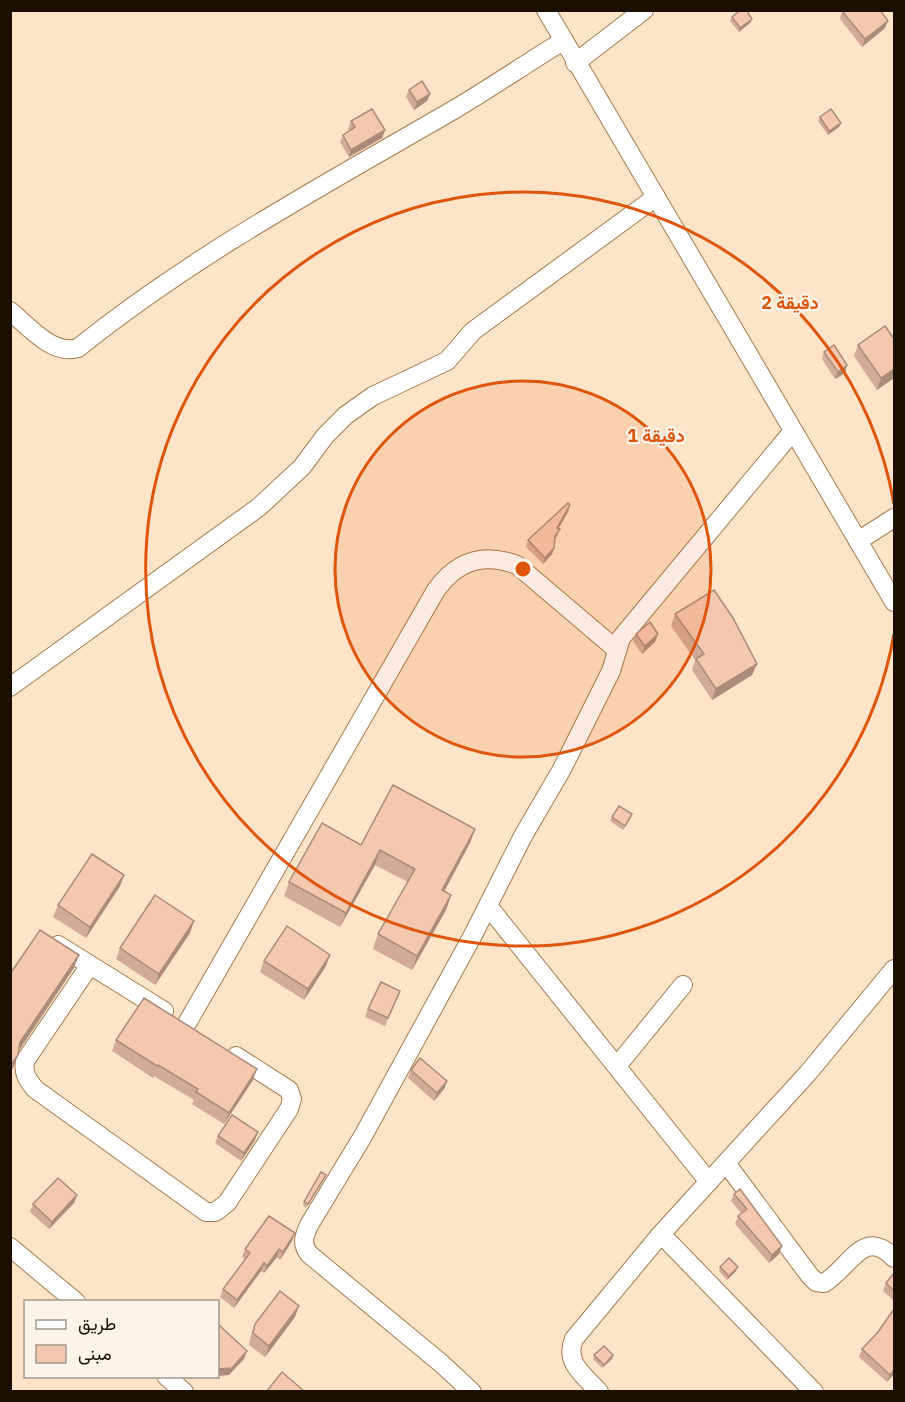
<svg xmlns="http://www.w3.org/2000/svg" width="905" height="1402" font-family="'IBM Plex Sans',Vazirmatn,sans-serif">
	<rect width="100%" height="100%" fill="#fde3c7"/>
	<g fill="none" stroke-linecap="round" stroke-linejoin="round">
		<defs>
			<g id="street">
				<path d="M546 10 894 602"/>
				<path d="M575 63 644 10"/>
				<path d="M10 311C28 326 53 356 78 348 195 254 326 184 455 109 492 87 527 63 563 41"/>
				<path d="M858 541 894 518"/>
				<path d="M10 687 259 507 302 467 325 436 346 415 373 396 447 361 473 331 656 197"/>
				<path d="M488 906 709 1182"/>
				<path d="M58 945 164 1011"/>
				<path d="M90 965 25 1061C23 1074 27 1079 35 1089L206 1212H215L227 1203 289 1109 292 1099 289 1090 236 1056"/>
				<path d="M186 1025 436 590C457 561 483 552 517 565L617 650"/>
				<path d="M617 1066 683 985"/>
				<path d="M726 1163 810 1276 816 1282 824 1283C850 1268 863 1226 894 1258"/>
				<path d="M661 1234 814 1392"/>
				<path d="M10 1247 76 1302"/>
				<path d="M166 1376 184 1392"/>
				<path d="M472 1392 442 1364 309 1254C301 1243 304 1237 309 1225L363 1136 473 935 523 836 562 769 611 671 621 638 793 431"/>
				<path d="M599 1392C584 1375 564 1363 574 1339L661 1234 808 1073 894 969"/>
			</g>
		</defs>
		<use href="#street" stroke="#a47c4f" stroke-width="20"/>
		<use href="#street" stroke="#fff" stroke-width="18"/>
	</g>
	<g fill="#d2ab96">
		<path d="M842 11 885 28 862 47 840 19Z"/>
		<path d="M732 17 751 22 739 32 730 21Z"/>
		<path d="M409 90 430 94 427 101 414 110 406 97Z"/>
		<path d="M820 117 841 123 839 127 828 135 818 121Z"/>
		<path d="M351 121 385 130 382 138 349 157 340 142 343 135 349 131 348 129Z"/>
		<path d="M858 345 894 378 877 390 854 356Z"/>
		<path d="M824 352 847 365 845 373 835 379 822 359Z"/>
		<path d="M568 512 559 528 558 536 555 539 554 548 552 554 543 564 526 547 528 540Z"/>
		<path d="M675 614 757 664 752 675 712 700 692 670 695 660 671 626Z"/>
		<path d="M636 634H658L655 642 642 654 633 641Z"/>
		<path d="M612 817 631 818 623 830 610 821Z"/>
		<path d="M475 829 470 843 444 891 451 895 446 910 412 970 373 949 378 934 408 882 375 865 340 927 284 896 289 882 361 845Z"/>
		<path d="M124 875 120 886 86 938 53 917 58 905Z"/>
		<path d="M190 933 155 985 116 959 120 948Z"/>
		<path d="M264 961 326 966 304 1000 260 972Z"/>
		<path d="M400 991 385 1026 365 1017 368 1009Z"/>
		<path d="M116 1040 253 1080 224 1124 192 1104 194 1100 154 1076 153 1078 112 1051Z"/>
		<path d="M411 1070 447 1081 444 1089 434 1101 408 1078Z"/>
		<path d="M218 1136 255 1140 241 1161 215 1143Z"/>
		<path d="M326 1175 306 1208 303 1205 304 1202Z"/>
		<path d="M734 1194 782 1246 779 1254 769 1263 735 1224 738 1216 741 1213 731 1201Z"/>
		<path d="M77 1195 74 1203 49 1229 30 1212 33 1204Z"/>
		<path d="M295 1233 292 1241 280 1260 277 1257 264 1273 261 1271 234 1308 220 1297 223 1289 245 1259 242 1257 245 1249Z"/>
		<path d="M720 1267 736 1271 727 1280 719 1271Z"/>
		<path d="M894 1273V1301L883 1291 886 1283Z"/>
		<path d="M295 1317 265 1357 249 1345 251 1335 255 1324Z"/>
		<path d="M878 1332 894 1374 887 1382 859 1357 862 1349Z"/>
		<path d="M594 1355H613L612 1359 602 1368 593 1359Z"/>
	</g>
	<g fill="#ab8b7a">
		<path d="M752 19 751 22 739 32 740 28Z"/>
		<path d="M888 21 885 28 862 47 865 39Z"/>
		<path d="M430 94 427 101 414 110 417 102Z"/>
		<path d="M841 123 839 127 828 135 829 131Z"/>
		<path d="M385 130 382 138 349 157 351 150Z"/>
		<path d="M847 365 845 373 835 379 838 372Z"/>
		<path d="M894 369V378L877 390 881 378Z"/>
		<path d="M570 505 568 512 555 534 557 528Z"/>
		<path d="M554 548 552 554 543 564 545 558Z"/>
		<path d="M658 634 655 642 642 654 645 646Z"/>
		<path d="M757 664 752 675 712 700 716 689Z"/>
		<path d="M475 829 470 843 437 905 442 890Z"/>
		<path d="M380 850 375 865 340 927 346 913Z"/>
		<path d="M124 875 120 886 86 938 90 927Z"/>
		<path d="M451 895 446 910 412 970 417 956Z"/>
		<path d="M194 921 190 933 155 985 159 974Z"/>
		<path d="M79 955 74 968 16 1055 20 1042Z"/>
		<path d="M330 955 326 966 304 1000 308 989Z"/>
		<path d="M18 1055 13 1068 10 1072V1066Z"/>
		<path d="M257 1069 253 1080 224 1124 229 1113Z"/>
		<path d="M447 1081 444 1089 434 1101 437 1093Z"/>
		<path d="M258 1132 255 1140 241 1161 244 1153Z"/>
		<path d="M77 1195 74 1203 49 1229 52 1222Z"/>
		<path d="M295 1233 292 1241 280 1260 283 1252Z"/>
		<path d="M782 1246 779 1254 769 1263 772 1255Z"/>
		<path d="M279 1249 277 1257 264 1273 267 1266Z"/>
		<path d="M264 1263 261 1271 234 1308 237 1300Z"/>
		<path d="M738 1267 736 1271 727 1280 729 1276Z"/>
		<path d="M299 1306 295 1317 265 1357 269 1346Z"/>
		<path d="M247 1351 244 1359 229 1375 218 1376V1369Z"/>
		<path d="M613 1355 612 1359 602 1368 604 1365Z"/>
		<path d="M894 1370V1374L887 1382 890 1375Z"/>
	</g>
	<g fill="#f4c7af" stroke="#ab8b7a" stroke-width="1.5">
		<path d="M740 10H746L752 19 740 28 732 17Z"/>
		<path d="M843 10H880L888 21 865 39 842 11Z"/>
		<path d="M422 81 430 94 417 102 409 90Z"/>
		<path d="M372 109 385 130 351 150 343 135 355 127 351 121Z"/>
		<path d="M831 109 841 123 829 131 820 117Z"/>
		<path d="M885 326 894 339V369L881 378 858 345Z"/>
		<path d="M834 345 847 365 838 372 824 352Z"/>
		<path d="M568 503 570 505 557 528 560 529 555 536 554 548 545 558 528 540Z"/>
		<path d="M714 590 733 618 757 664 716 689 696 659 704 654 675 614Z"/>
		<path d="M650 622 658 634 645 646 636 634Z"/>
		<path d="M393 785 475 829 442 890 451 895 417 956 378 934 415 869 380 850 346 913 289 882 322 823 361 845Z"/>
		<path d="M619 806 632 814 625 826 612 817Z"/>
		<path d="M92 854 124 875 90 927 58 905Z"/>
		<path d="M155 895 194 921 159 974 120 948Z"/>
		<path d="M287 926 330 955 308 989 264 961Z"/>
		<path d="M40 930 79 955 20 1042 18 1055 10 1066V974Z"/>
		<path d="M381 982 400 991 388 1018 368 1009Z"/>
		<path d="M144 998 257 1069 229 1113 196 1092 198 1089 158 1065 157 1066 116 1040Z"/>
		<path d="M420 1058 447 1081 437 1093 411 1070Z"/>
		<path d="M232 1115 258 1132 244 1153 218 1136Z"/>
		<path d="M321 1172 326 1175 308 1204 304 1202Z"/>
		<path d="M58 1178 77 1195 52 1222 33 1204Z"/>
		<path d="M740 1189 782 1246 772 1255 738 1216 747 1209 734 1194Z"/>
		<path d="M269 1216 295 1233 283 1252 279 1249 267 1266 264 1263 237 1300 223 1289 250 1253 245 1249Z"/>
		<path d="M729 1258 738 1267 729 1276 720 1267Z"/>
		<path d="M894 1273V1291L886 1283Z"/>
		<path d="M280 1291 299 1306 269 1346 253 1333 255 1324Z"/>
		<path d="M894 1309V1370L890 1375 862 1349 878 1332Z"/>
		<path d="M218 1324 247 1351 232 1368 218 1369Z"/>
		<path d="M604 1346 613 1355 604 1365 594 1355Z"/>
		<path d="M282 1372 304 1391V1392H266Z"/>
	</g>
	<circle cx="523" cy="569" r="188" fill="#de550b" fill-opacity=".12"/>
	<g fill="none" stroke="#de550b" stroke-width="3">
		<circle cx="523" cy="569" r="188"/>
		<path d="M894 634A377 377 0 1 1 894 504"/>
	</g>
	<circle cx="523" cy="569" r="9" fill="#de550b" stroke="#fcf4ea" stroke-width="3"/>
	<g font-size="18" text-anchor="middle" font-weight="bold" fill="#de550b" stroke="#fcf4ea" stroke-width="4.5" stroke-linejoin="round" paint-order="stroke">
		<text x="790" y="309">2 دقيقة</text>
		<text x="656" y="442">1 دقيقة</text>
	</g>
	<rect width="905" height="1402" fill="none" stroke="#1c0e00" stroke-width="24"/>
	<rect x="24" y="1300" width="195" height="78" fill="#fcf4ea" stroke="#a2988c" stroke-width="1.5"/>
	<rect x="36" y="1320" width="30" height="9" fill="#ffffff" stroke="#a2988c" stroke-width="1.5"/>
	<text x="78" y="1330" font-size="18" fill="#1c0e00">طريق</text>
	<rect x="36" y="1345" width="30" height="18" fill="#f4c7af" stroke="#a2988c" stroke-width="1.5"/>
	<text x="78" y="1360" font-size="18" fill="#1c0e00">مبنى</text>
</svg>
